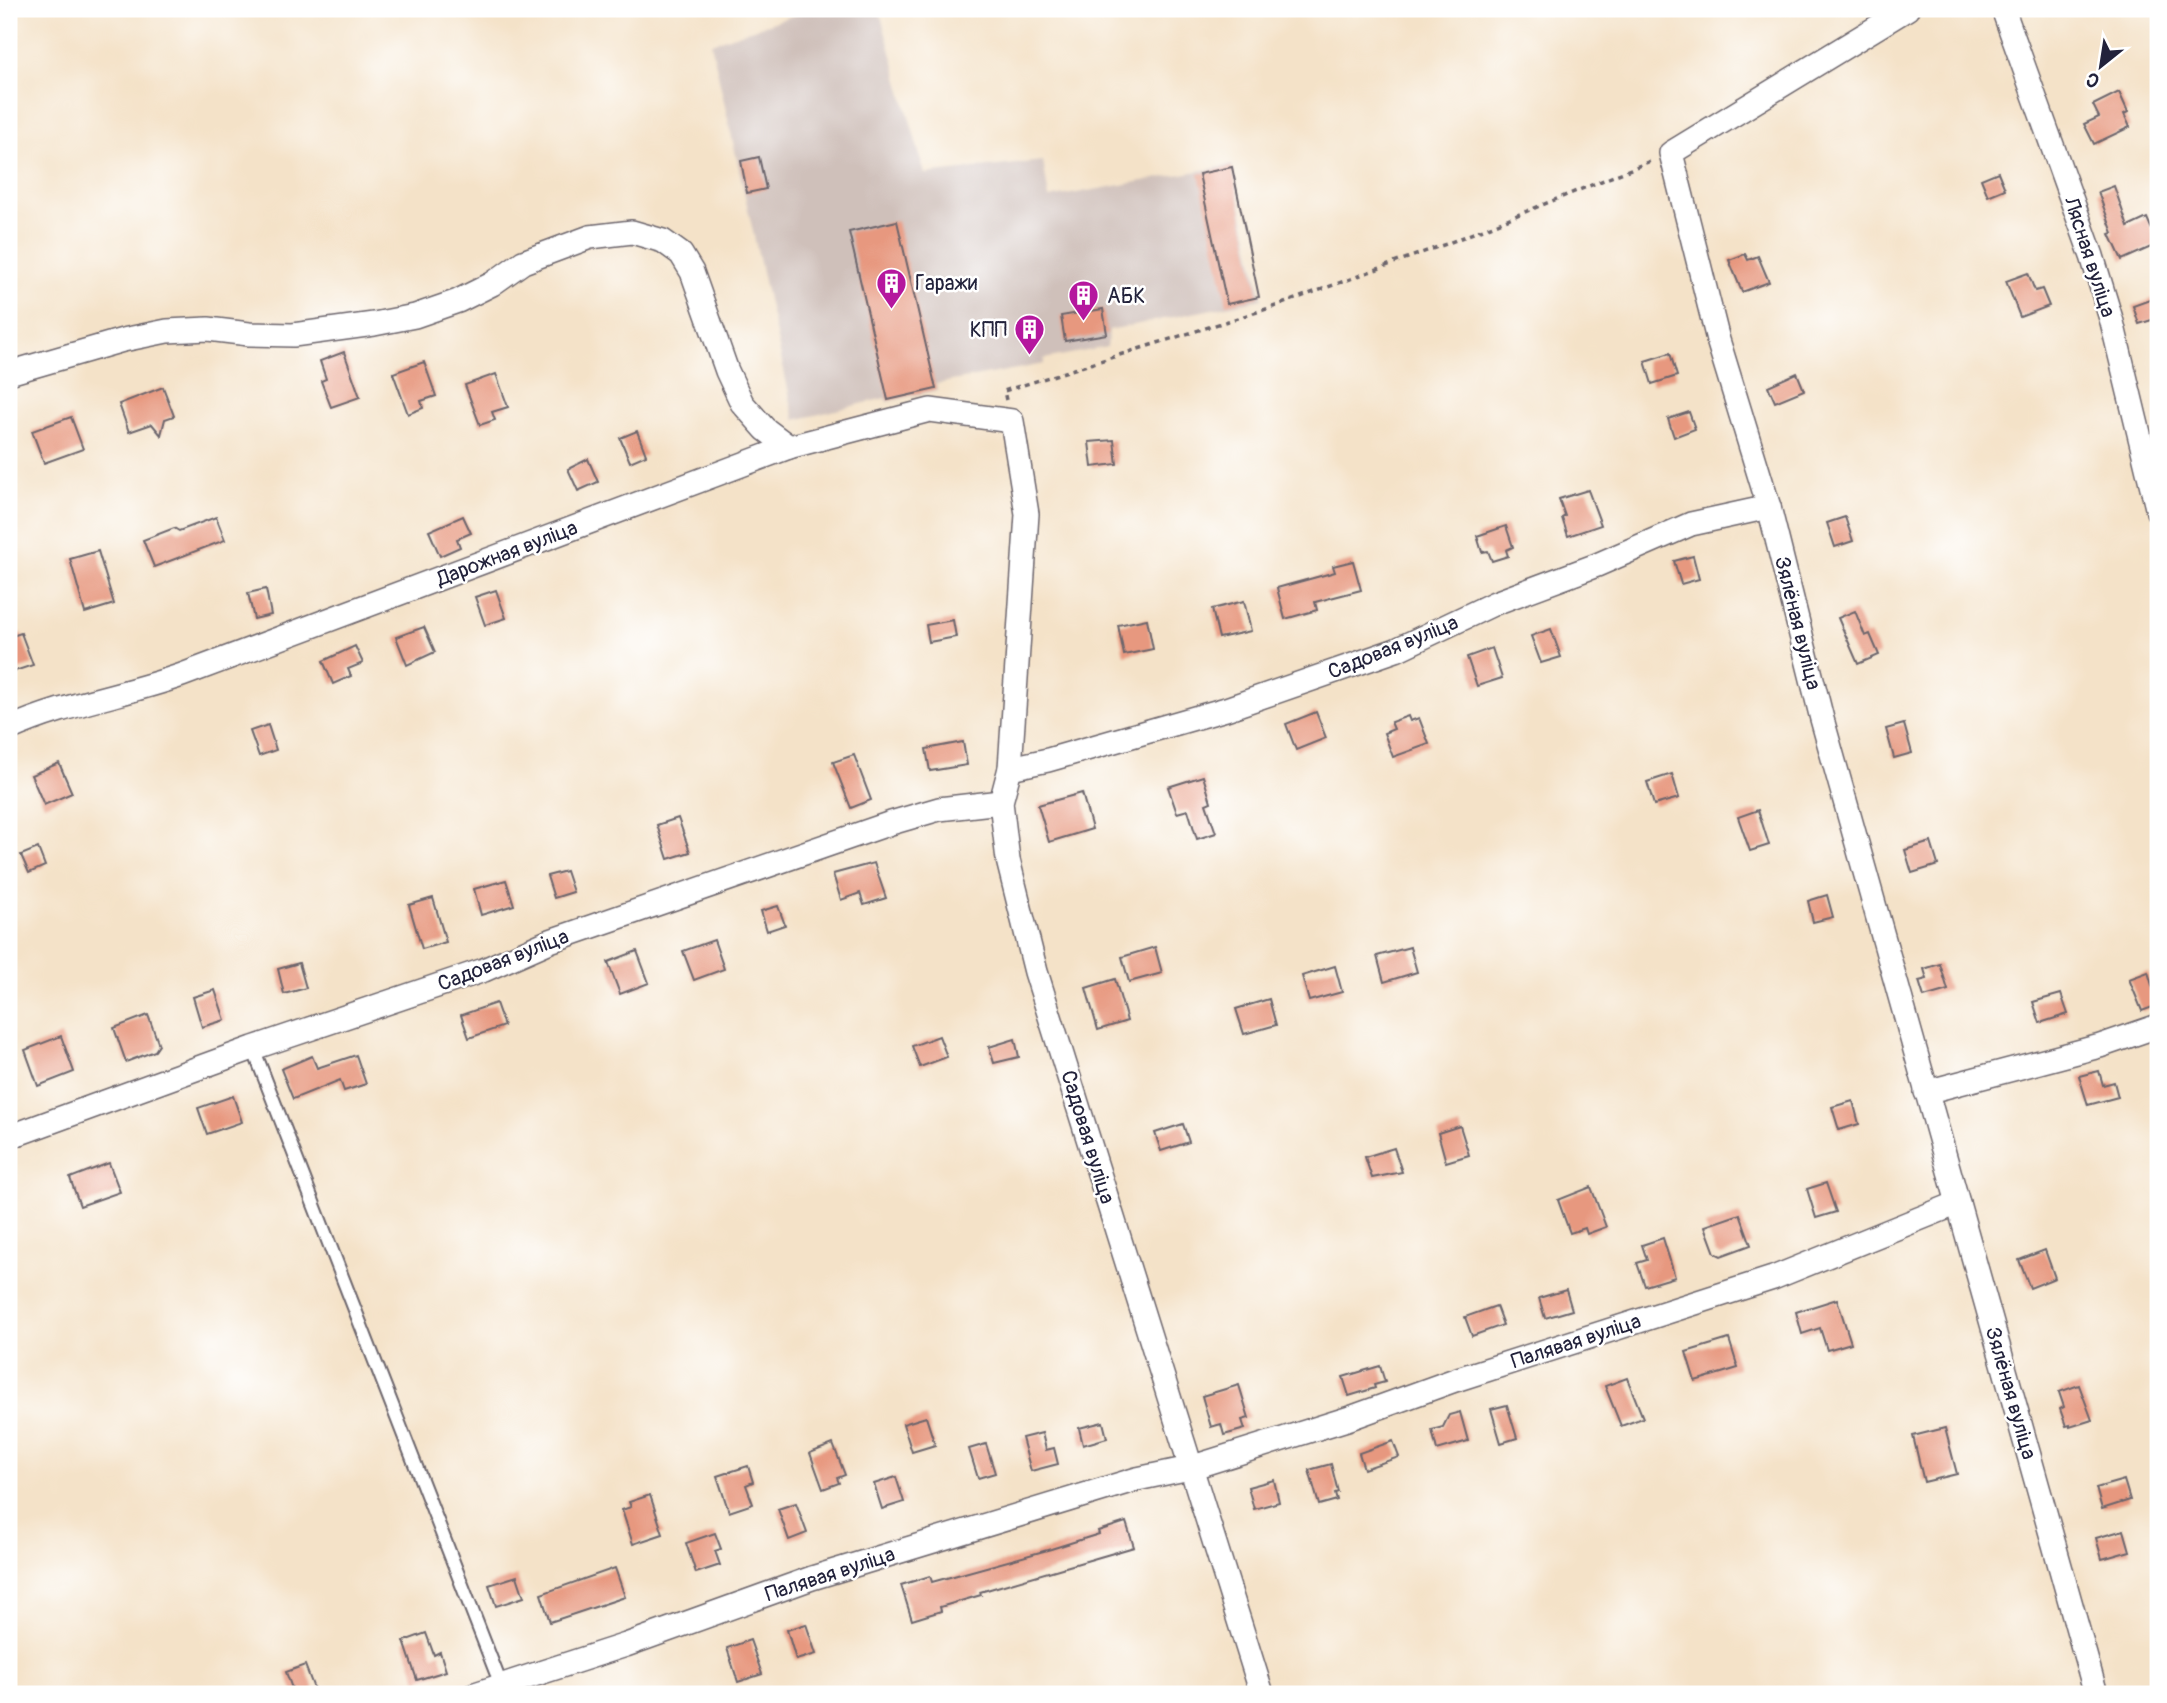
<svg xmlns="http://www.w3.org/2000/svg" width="2167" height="1703" font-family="Pangolin,sans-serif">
	<rect width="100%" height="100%" fill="#fff"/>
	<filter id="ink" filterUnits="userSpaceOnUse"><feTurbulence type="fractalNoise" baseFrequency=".0143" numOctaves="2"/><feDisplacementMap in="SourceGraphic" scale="14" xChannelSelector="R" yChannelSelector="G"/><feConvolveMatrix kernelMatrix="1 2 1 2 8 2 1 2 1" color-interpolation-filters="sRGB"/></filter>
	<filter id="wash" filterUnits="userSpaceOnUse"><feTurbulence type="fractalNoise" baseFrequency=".00686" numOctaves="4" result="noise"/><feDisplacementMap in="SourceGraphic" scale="28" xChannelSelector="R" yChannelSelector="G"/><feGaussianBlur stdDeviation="1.57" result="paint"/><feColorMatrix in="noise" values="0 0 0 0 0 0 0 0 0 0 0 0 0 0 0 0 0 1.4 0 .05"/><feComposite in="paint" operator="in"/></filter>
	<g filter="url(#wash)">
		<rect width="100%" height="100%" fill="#f4e2c8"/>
		<path fill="#cfc0ba" d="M813 9H879L925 174 1043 161 1049 198 1232 165 1262 299 1109 330 1107 347 1044 359V364L936 384 937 390 887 402 885 398 795 420 711 43Z"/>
		<g id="blocks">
			<g fill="#e7987f">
				<path d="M2119 92 2128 112 2124 114 2130 127 2094 144 2084 124 2099 117 2093 105Z"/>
				<path d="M759 157 766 189 747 193 741 161Z"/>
				<path d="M1232 167 1259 297 1227 304 1199 174Z"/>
				<path d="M1998 172 2005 189 1988 196 1981 179Z"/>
				<path d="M2114 186 2128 227 2147 218 2158 244 2122 260 2110 234 2113 233 2098 192Z"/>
				<path d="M897 221 936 389 888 400 849 232Z"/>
				<path d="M1745 254 1748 260 1758 256 1769 282 1742 292 1729 260Z"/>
				<path d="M2028 273 2035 291 2042 289 2049 306 2020 317 2006 281Z"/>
				<path d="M2158 297V318L2139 324 2133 306Z"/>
				<path d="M1103 309 1107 334 1065 341 1061 316Z"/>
				<path d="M344 352 360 397 331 407 321 381 326 379 320 361Z"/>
				<path d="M1670 353 1677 376 1652 384 1645 361Z"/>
				<path d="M424 362 436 396 421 401 423 408 408 414 393 373Z"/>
				<path d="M1797 373 1804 390 1775 402 1768 386Z"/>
				<path d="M496 374 508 407 492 412 495 420 480 425 465 385Z"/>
				<path d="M163 387 174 416 165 419 161 435 152 424 129 432 119 404Z"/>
				<path d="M1689 412 1695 429 1674 437 1668 419Z"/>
				<path d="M71 417 83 449 44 463 32 431Z"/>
				<path d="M637 431 646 455 630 462 620 438Z"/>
				<path d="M1114 440 1117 464 1092 467 1089 442Z"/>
				<path d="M588 459 598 482 578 491 568 469Z"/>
				<path d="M1588 490 1601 525 1568 536 1562 518 1565 516 1559 499Z"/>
				<path d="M463 516 471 533 457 539 460 547 440 556 429 531Z"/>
				<path d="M216 517 225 540 154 567 143 540 174 528 179 531Z"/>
				<path d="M1845 517 1853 541 1835 547 1827 523Z"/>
				<path d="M1506 526 1513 547 1506 550 1508 556 1492 561 1488 551 1482 552 1477 536Z"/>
				<path d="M98 551 114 604 85 613 70 559Z"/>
				<path d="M1693 556 1699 579 1681 584 1674 561Z"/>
				<path d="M1353 561 1361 590 1315 602 1317 610 1285 619 1277 588 1335 572 1333 566Z"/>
				<path d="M266 589 271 615 254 619 248 593Z"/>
				<path d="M496 590 506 618 485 625 475 597Z"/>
				<path d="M1244 601 1251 631 1219 638 1212 609Z"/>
				<path d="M1855 611 1865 636 1870 634 1879 655 1858 664 1838 618Z"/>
				<path d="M1147 619 1153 649 1124 655 1118 625Z"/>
				<path d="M953 620 956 637 929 642 926 625Z"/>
				<path d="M424 627 435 652 407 665 396 637Z"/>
				<path d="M1551 629 1561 657 1541 663 1531 636Z"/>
				<path d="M21 633 33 665 15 671 9 654V637Z"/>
				<path d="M355 646 363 663 348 669 351 676 333 684 323 661Z"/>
				<path d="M1492 648 1502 678 1477 686 1467 657Z"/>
				<path d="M1316 712 1326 738 1296 750 1286 724Z"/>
				<path d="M1408 716 1410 721 1419 718 1429 744 1393 757 1384 733 1394 729 1391 722Z"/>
				<path d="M1904 724 1912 753 1894 758 1886 729Z"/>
				<path d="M268 725 276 750 259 756 250 731Z"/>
				<path d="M963 742 967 765 930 771 926 749Z"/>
				<path d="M854 755 871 800 851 808 833 762Z"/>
				<path d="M59 763 72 793 44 805 31 775Z"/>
				<path d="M1672 774 1679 798 1654 805 1647 782Z"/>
				<path d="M1203 776 1211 802 1206 804 1216 833 1197 839 1188 810 1177 813 1168 787Z"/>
				<path d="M1082 793 1092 829 1049 842 1038 805Z"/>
				<path d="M1758 810 1769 845 1750 851 1738 817Z"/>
				<path d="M678 818 690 852 668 859 657 825Z"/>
				<path d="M1931 842 1938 865 1912 873 1905 850Z"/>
				<path d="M38 848 45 866 29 873 21 855Z"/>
				<path d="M874 863 886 898 864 905 860 893 841 900 833 874Z"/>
				<path d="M566 871 573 892 554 898 547 876Z"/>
				<path d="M506 880 514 905 481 915 474 889Z"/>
				<path d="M1827 895 1833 917 1813 922 1808 901Z"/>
				<path d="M433 898 446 942 422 949 409 905Z"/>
				<path d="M778 906 785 925 767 931 761 911Z"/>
				<path d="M714 940 724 969 694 980 683 951Z"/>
				<path d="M1155 947 1162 973 1129 982 1122 957Z"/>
				<path d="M1410 947 1417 972 1384 982 1377 956Z"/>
				<path d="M637 951 649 983 620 994 608 962Z"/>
				<path d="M299 963 306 988 284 994 278 969Z"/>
				<path d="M1940 964 1948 990 1924 997 1919 981 1927 979 1924 969Z"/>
				<path d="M1335 966 1342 992 1309 1001 1302 976Z"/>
				<path d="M2148 972 2158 1005 2142 1011 2129 979Z"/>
				<path d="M1115 979 1127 1021 1098 1030 1086 988Z"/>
				<path d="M215 990 225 1020 202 1027 193 997Z"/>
				<path d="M2061 994 2068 1014 2040 1023 2033 1002Z"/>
				<path d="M1269 999 1276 1025 1244 1034 1236 1009Z"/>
				<path d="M496 1003 504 1026 469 1038 461 1015Z"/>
				<path d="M148 1015 159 1045 155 1051 126 1062 114 1028Z"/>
				<path d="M61 1036 74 1072 38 1086 25 1050Z"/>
				<path d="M939 1036 947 1057 920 1067 912 1046Z"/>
				<path d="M1015 1039 1019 1057 994 1063 989 1047Z"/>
				<path d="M356 1055 366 1084 344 1091 340 1080 293 1099 281 1069 312 1056 317 1068Z"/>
				<path d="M2099 1071 2103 1085 2114 1082 2118 1097 2088 1105 2079 1076Z"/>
				<path d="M233 1096 242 1122 207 1134 198 1108Z"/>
				<path d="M1853 1101 1859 1124 1839 1130 1832 1107Z"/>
				<path d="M1183 1124 1189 1142 1161 1151 1155 1133Z"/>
				<path d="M1460 1126 1469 1155 1446 1162 1438 1133Z"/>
				<path d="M1394 1148 1402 1172 1372 1178 1365 1157Z"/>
				<path d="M109 1163 120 1192 80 1206 70 1178Z"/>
				<path d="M1826 1183 1836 1212 1816 1218 1807 1189Z"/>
				<path d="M1591 1187 1606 1227 1587 1234 1585 1228 1570 1233 1558 1200Z"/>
				<path d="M1740 1214 1751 1245 1721 1256 1715 1253 1705 1226Z"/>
				<path d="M1663 1238 1675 1277 1645 1286 1637 1263 1647 1260 1642 1245Z"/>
				<path d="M2045 1250 2055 1278 2030 1288 2019 1260Z"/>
				<path d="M1566 1290 1572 1310 1545 1318 1539 1298Z"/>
				<path d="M1837 1299 1851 1343 1827 1350 1820 1328 1802 1334 1796 1312Z"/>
				<path d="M1496 1306 1503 1325 1472 1336 1465 1317Z"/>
				<path d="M1729 1339 1738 1368 1695 1381 1686 1352Z"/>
				<path d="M1380 1366 1385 1382 1374 1385 1375 1388 1349 1396 1343 1377Z"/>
				<path d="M1627 1378 1643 1418 1621 1426 1605 1386Z"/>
				<path d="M1239 1385 1249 1418 1242 1420 1245 1429 1224 1435 1221 1424 1211 1427 1202 1396Z"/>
				<path d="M2079 1385 2092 1420 2070 1427V1425L2066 1426 2060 1409 2064 1407 2059 1392Z"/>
				<path d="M1507 1405 1517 1438 1501 1443 1491 1409Z"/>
				<path d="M1460 1412 1468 1441 1437 1450 1432 1430 1443 1427 1449 1415Z"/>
				<path d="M926 1417 935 1445 912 1452 903 1424Z"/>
				<path d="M1103 1422 1107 1438 1083 1445 1079 1428Z"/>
				<path d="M1945 1428 1957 1474 1924 1482 1913 1436Z"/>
				<path d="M1042 1433 1046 1450 1054 1448 1058 1464 1031 1471 1022 1438Z"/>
				<path d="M1393 1441 1399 1457 1364 1469 1359 1453Z"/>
				<path d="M833 1444 845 1475 837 1478 839 1483 823 1489 810 1453Z"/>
				<path d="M986 1444 995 1473 978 1478 969 1449Z"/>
				<path d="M1331 1464 1338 1492 1335 1493 1337 1500 1319 1505 1309 1470Z"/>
				<path d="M748 1466 753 1482 746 1485 753 1504 729 1512 717 1476Z"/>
				<path d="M896 1477 904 1502 882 1509 874 1484Z"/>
				<path d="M1274 1480 1279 1502 1254 1509 1248 1487Z"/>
				<path d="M2124 1480 2130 1500 2102 1509 2096 1488Z"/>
				<path d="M650 1495 663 1534 633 1544 622 1510 631 1507 629 1502Z"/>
				<path d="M796 1503 807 1533 789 1540 778 1509Z"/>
				<path d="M1126 1522 1134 1547 980 1592 981 1595 940 1607 941 1611 912 1620 901 1585 930 1576 932 1582 1051 1549 1099 1534 1098 1531Z"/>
				<path d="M2124 1530 2130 1551 2102 1559 2096 1538Z"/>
				<path d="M715 1533 721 1549 715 1551 720 1565 696 1573 686 1543Z"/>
				<path d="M615 1568 625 1597 550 1622 541 1594Z"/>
				<path d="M517 1576 524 1597 496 1606 489 1585Z"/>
				<path d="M806 1624 816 1654 796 1660 787 1630Z"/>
				<path d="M426 1633 434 1655 440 1652 446 1671 417 1680 404 1641Z"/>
				<path d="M750 1640 762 1674 738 1682 727 1648Z"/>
				<path d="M305 1665 316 1694H294L286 1672Z"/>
			</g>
		</g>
	</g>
	<g filter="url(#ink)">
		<use href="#blocks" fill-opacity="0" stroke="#6c656c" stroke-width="2"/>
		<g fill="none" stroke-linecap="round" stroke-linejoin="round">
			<defs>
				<path id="lane" d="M253 1048 501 1685"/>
				<g id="street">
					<path d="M1907 9 1671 153 1718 340 1769 507 1822 719 2096 1694"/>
					<path d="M2003 9 2092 256 2112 322 2158 512"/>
					<path d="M9 373 123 340 167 331 208 329 249 334 293 335 374 324 415 316 458 301 492 284 523 262 590 237 632 232 663 241 681 254 692 272 727 371 742 403 765 429 789 447"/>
					<path d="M9 729C64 704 125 695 182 675L789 447 930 410 1012 421 1027 514 1010 768 1001 802 1008 860 1036 972 1262 1694"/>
					<path d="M1010 768 1048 760 1226 709 1396 650 1495 603 1597 565 1691 524 1769 507"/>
					<path d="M1926 1092 2100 1046 2158 1026"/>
					<path d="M9 1137 253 1048 484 970 550 941 891 823 939 809 1001 802"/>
					<path d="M475 1694 626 1645 812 1578 1137 1479 1190 1468 1350 1418 1455 1380 1773 1278 1958 1203"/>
				</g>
			</defs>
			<use href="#lane" stroke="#6c656c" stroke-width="16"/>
			<use href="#street" stroke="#6c656c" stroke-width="26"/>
			<path stroke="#6c656c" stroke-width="3.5" stroke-dasharray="5 5" stroke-linecap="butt" d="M1006 400 1004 391 1276 306 1446 244 1653 160"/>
			<use href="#lane" stroke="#fff" stroke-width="12"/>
			<use href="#street" stroke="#fff" stroke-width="23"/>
		</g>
	</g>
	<defs>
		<symbol id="building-pin" viewBox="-11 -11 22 30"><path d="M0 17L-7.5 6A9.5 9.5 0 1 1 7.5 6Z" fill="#b5179e" stroke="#fff"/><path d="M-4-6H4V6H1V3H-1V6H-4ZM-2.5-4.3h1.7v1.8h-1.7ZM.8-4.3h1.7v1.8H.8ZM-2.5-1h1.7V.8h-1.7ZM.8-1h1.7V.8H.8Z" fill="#fff"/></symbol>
	</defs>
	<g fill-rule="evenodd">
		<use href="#building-pin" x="874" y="266" width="35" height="47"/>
		<use href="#building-pin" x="1066" y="278" width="35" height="47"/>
		<use href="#building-pin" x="1012" y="312" width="35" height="47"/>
	</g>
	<g text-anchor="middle" stroke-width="5" stroke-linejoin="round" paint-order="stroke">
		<g font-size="21" fill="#22223b" stroke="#fff">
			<text transform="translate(2090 257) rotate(72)" y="7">Лясная вуліца</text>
			<text transform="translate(507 553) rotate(-21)" y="7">Дарожная вуліца</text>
			<text transform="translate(1798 623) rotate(76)" y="7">Зялёная вуліца</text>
			<text transform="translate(1393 647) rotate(-22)" y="7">Садовая вуліца</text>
			<text transform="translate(503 960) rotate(-21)" y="7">Садовая вуліца</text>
			<text transform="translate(1088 1137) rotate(73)" y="7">Садовая вуліца</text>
			<text transform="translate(1576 1341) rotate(-18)" y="7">Палявая вуліца</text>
			<text transform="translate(2011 1393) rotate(74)" y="7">Зялёная вуліца</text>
			<text transform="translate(830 1574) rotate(-18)" y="7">Палявая вуліца</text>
		</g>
		<g font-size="21" fill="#22223b" stroke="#fff" text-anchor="start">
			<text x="915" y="290">Гаражи</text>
			<text x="1107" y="303">АБК</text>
			<text x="1007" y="337" text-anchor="end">КПП</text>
		</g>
	</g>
	<rect width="2167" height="1703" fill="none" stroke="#fff" stroke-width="35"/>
	<g transform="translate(2101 66) rotate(210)" stroke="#ffffff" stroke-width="5" paint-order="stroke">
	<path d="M0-5L12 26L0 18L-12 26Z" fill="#22223b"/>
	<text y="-10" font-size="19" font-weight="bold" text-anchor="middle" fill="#22223b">С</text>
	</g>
</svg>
